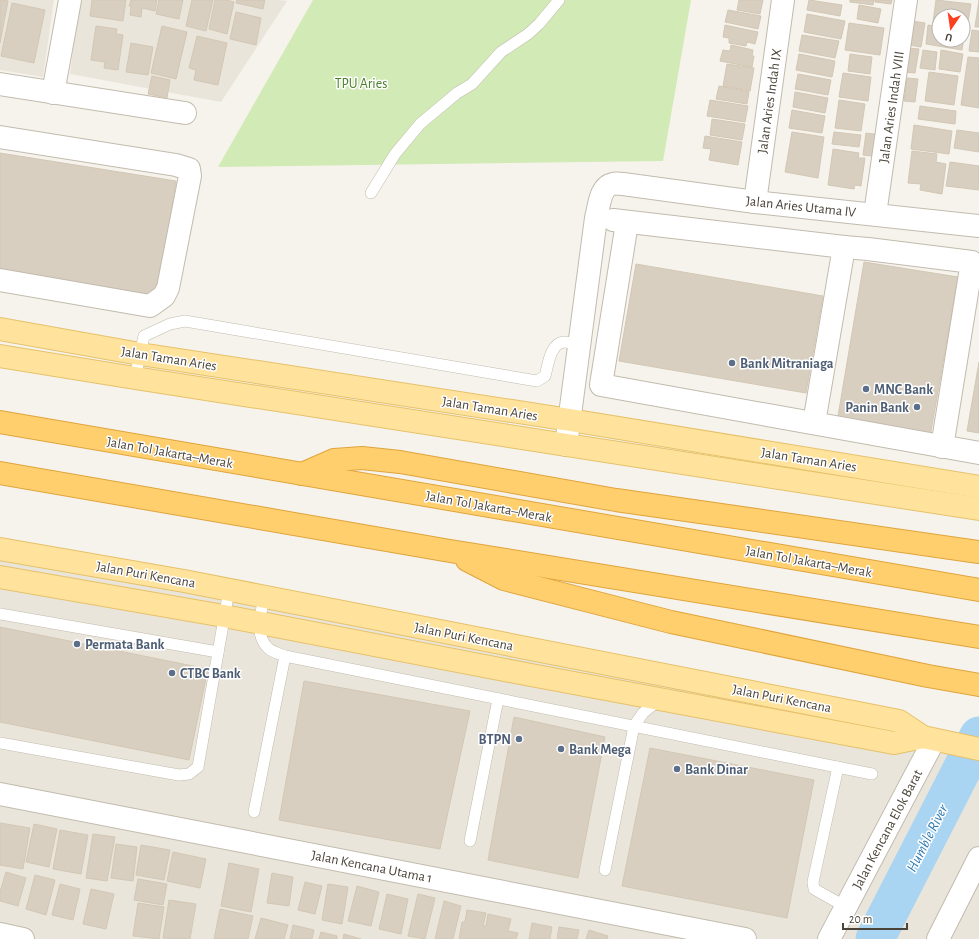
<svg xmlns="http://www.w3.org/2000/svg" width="979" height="939" font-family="'Alegreya Sans',sans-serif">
	<rect width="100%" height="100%" fill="#f6f3ec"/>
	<g fill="#eae5da">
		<path d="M0 0H54L43 77 0 70Z"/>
		<path d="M79 0H280L287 1 221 102 70 74Z"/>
		<path d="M0 550 979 744V939H0Z"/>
	</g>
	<path fill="#d2eab5" d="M313 0H691L663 161 218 167Z"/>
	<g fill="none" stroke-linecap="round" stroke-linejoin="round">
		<path stroke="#a9d4f2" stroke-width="39" d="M875 939 979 736"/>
	</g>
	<g fill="#d8cfc1" stroke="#d3c7b4">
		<path d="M0 0 8 1 0 43Z"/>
		<path d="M92 0H126L123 21 90 16Z"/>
		<path d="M131 0H157L155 11 142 8 141 17 130 15 131 6H129Z"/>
		<path d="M159 0H183L179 19 156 14Z"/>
		<path d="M192 0H213L206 31 186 26Z"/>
		<path d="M215 0H226L234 2 227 34 209 29Z"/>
		<path d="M237 0H265L263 9 236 3Z"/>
		<path d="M739 0H763L760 14 737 10Z"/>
		<path d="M809 0 842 5 840 16 807 10Z"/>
		<path d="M850 0H874L873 5 850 2Z"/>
		<path d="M875 0H892L891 4 875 2Z"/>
		<path d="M936 0 971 4 967 28 963 27V16H939V23L933 22Z"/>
		<path d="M979 0V27H975Z"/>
		<path d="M12 3 45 10 34 63 1 56Z"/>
		<path d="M859 5 881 9 878 23 857 19Z"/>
		<path d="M728 10 761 16 758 29 725 22Z"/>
		<path d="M236 12 261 18 256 45 230 39Z"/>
		<path d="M807 14 845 21 841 39 804 32Z"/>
		<path d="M912 21 925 23 921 47 909 45Z"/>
		<path d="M849 23 884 28 880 55 845 50Z"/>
		<path d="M725 25 758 32 755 44 747 42 746 46 729 43V38L723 37Z"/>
		<path d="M928 25 939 27V40H963V30L965 31 962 50 926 44Z"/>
		<path d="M96 26 117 29 116 34 123 35 118 70 104 68 105 62 91 60Z"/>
		<path d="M162 26 187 32 176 79 151 73Z"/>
		<path d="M972 30 979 31V52L969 51Z"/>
		<path d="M802 35 839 41 835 58 799 51Z"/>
		<path d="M197 36 227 43 218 85 194 80 196 70 189 68Z"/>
		<path d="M131 43 153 47 148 75 126 72Z"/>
		<path d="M731 45 753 50 752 56H754L752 67 720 61 723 50 730 51Z"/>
		<path d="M908 48 919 49 915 73 905 72Z"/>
		<path d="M923 50 937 52 935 70 920 68Z"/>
		<path d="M941 50 963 54 960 72 939 69Z"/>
		<path d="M799 54 835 61 832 77 796 70Z"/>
		<path d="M850 54 872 57 870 74 848 71Z"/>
		<path d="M968 57 979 58V108L961 105Z"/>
		<path d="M727 64 754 68 750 91 723 86Z"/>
		<path d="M929 72 958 76 954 105 925 101Z"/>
		<path d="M843 73 871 77 868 101 839 97Z"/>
		<path d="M798 74 831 80 828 95 795 89Z"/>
		<path d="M152 76 170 80 167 98 148 94Z"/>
		<path d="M907 78 918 79 915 102 904 101Z"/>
		<path d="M719 86 749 92 747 104 716 99Z"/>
		<path d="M795 92 828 98 825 113 793 107Z"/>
		<path d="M710 100 748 106 745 122 707 116Z"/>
		<path d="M839 100 865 104 861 131 835 128Z"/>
		<path d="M920 106 956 111 955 124 918 119Z"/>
		<path d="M792 110 825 116 822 133 789 128Z"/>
		<path d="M712 119 745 124 742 140 710 135Z"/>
		<path d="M914 125 952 131 949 154 911 149Z"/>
		<path d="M957 130 979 133V152L954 148Z"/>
		<path d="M792 132 824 137 818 178 785 172Z"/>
		<path d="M834 132 861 135 859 147 832 144Z"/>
		<path d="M866 133 882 135 879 157 863 155Z"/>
		<path d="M705 136 742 142 738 165 709 160 711 149 703 148Z"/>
		<path d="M833 149 859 153 858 158H865L861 186 855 185 854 189 828 185Z"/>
		<path d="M912 151 937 154 936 162 946 164 942 194 920 190 921 184 908 183Z"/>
		<path d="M0 153 176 181 161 281 156 296 0 271Z"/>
		<path d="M950 162 979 166V190L946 186Z"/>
		<path d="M864 262 958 277 930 437 837 422Z"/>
		<path d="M636 264 823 296 806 393 619 361Z"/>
		<path d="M979 362V433L967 431Z"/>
		<path d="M0 627 208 669 189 760 0 722Z"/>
		<path d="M304 681 470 711 440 849 279 820Z"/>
		<path d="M514 717 605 737 578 878 488 860Z"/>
		<path d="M650 748 814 780 787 918 622 886Z"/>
		<path d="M0 823 30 828 23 869 0 865Z"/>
		<path d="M34 824 57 829 49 867 26 862Z"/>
		<path d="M60 830 88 835 81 874 53 869Z"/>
		<path d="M93 834 115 837 107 881 86 878Z"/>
		<path d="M116 844 137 847 133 881 111 878Z"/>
		<path d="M141 845 170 850 164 880 136 875Z"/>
		<path d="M173 852 206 859 200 888 167 881Z"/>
		<path d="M229 863 259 869 251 912 221 906Z"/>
		<path d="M6 872 26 878 18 906 0 901V892Z"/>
		<path d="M272 873 293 877 289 906 267 903Z"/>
		<path d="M35 875 55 880 46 915 26 909Z"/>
		<path d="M138 879 167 884 163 905 134 900Z"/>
		<path d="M305 882 322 886 315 914 298 910Z"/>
		<path d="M60 884 80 889 73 920 52 915Z"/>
		<path d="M328 884 348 887 342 924 322 920Z"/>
		<path d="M357 886 379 892 371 926 348 921Z"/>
		<path d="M91 889 114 894 106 929 83 924Z"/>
		<path d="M387 894 408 899 401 934 379 929Z"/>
		<path d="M418 894 435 898 425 939 408 936Z"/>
		<path d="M169 900 196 904 190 939 163 938Z"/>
		<path d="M444 901 461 906 453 939H435Z"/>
		<path d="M138 903 164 907 159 939 133 936Z"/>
		<path d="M220 909 253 916 248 939H214Z"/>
		<path d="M467 910 486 913 483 926H486L488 914 511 919 508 931 518 933 516 939H459L462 922H465Z"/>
		<path d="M261 918 288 925 284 939H255Z"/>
		<path d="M532 923 552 927 550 939H529Z"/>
		<path d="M293 925 314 930 312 939H290Z"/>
		<path d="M559 927 579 930 577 939H557Z"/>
		<path d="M589 930 608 936 607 939H586Z"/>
		<path d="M321 932 337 936V939H319Z"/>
		<path d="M344 934 361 939H343Z"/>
	</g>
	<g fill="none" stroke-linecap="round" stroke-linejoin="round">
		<defs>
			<g id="lane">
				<path d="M371 193 395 154 420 124 457 93 472 84 501 52 528 34 539 24 559 0"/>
				<path d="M135 378 144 336 170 324 185 321 537 381 545 376C548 366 550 343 564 342 569 342 575 344 580 345"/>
				<path d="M264 597C261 614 254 634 268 648 272 652 280 654 285 656"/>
				<path d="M0 614 218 652"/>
				<path d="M0 743 179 775 189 774 198 767 229 590"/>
				<path d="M838 767 813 882 814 889 846 907"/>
				<path d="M254 812 285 656 872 774"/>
				<path d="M470 841 498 699"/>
				<path d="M605 870 634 726 643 713 660 699"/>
			</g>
			<g id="street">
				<path d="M0 84 185 113"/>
				<path d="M53 93 70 0"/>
				<path d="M0 137 176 165 189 169 190 176 168 288 164 296 150 306 0 280"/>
				<path d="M755 202 783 0"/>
				<path d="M875 214 906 0"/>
				<path d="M613 220 844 247 814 423"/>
				<path d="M627 223 601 385 979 453"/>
				<path d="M844 247 868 249 972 262 942 447"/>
				<path d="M566 445 596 218C599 207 600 186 613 184 616 183 620 184 623 184L755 202 979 226"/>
				<path d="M0 794 745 939"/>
				<path d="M0 934 23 939"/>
				<path d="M829 939 934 740"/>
				<path d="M938 939 979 858"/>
			</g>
			<g id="primary">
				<path d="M0 329 140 354 570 420 979 487"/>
				<path d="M0 356 135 378 979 509"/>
				<path d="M0 549 184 581 899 721 923 737 979 749"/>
				<path d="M0 577 224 616 531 675 894 743 923 737"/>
			</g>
			<g id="highway">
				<path d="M0 422 979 590"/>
				<path d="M0 473 450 551 979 637"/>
				<path d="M302 474 334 460 362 458 400 462 616 500 979 552"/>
				<path d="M467 560 504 579 671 622 928 676 979 685"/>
			</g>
		</defs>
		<use href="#lane" stroke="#c2bbae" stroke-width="12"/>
		<use href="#street" stroke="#c2bbae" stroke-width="24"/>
		<use href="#primary" stroke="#e6c16a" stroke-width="24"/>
		<use href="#highway" stroke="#e0a43c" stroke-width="24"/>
		<use href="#lane" stroke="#fff" stroke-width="11"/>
		<use href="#street" stroke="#fff" stroke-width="22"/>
		<use href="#primary" stroke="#ffe39c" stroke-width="22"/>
		<use href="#highway" stroke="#ffcf6e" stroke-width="22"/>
	</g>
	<g fill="#5c6f8a" stroke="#fff" stroke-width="1.5">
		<circle cx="732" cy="363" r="4"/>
		<circle cx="866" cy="389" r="4"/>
		<circle cx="917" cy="407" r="4"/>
		<circle cx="77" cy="644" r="4"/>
		<circle cx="172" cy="673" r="4"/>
		<circle cx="519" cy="739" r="4"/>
		<circle cx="561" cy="749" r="4"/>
		<circle cx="677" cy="769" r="4"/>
	</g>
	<g text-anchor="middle" stroke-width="3" stroke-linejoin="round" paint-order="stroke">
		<g font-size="14" fill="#4a7f2a" stroke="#fff">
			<text x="361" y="88">TPU Aries</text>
		</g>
		<g font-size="14" fill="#4b4439" stroke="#fff">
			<text transform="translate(769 101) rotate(-82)" y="5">Jalan Aries Indah IX</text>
			<text transform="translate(891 107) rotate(-82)" y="5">Jalan Aries Indah VIII</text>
			<text transform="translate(801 206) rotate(6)" y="5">Jalan Aries Utama IV</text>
			<text transform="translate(169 358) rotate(9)" y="5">Jalan Taman Aries</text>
			<text transform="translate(490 408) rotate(9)" y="5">Jalan Taman Aries</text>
			<text transform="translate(170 452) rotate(10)" y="5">Jalan Tol Jakarta–Merak</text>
			<text transform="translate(809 459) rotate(9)" y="5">Jalan Taman Aries</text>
			<text transform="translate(489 506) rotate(10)" y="5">Jalan Tol Jakarta–Merak</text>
			<text transform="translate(809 561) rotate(10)" y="5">Jalan Tol Jakarta–Merak</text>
			<text transform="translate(146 574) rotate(10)" y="5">Jalan Puri Kencana</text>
			<text transform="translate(464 636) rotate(11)" y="5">Jalan Puri Kencana</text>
			<text transform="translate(782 698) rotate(11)" y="5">Jalan Puri Kencana</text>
			<text transform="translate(887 829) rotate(-62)" y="5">Jalan Kencana Elok Barat</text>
			<text transform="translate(372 866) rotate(11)" y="5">Jalan Kencana Utama 1</text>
		</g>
		<g font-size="14" font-weight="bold" fill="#4e5e75" stroke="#fff" text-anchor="start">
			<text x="740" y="368">Bank Mitraniaga</text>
			<text x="874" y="394">MNC Bank</text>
			<text x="909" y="412" text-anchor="end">Panin Bank</text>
			<text x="85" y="649">Permata Bank</text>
			<text x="180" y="678">CTBC Bank</text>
			<text x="511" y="744" text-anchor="end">BTPN</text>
			<text x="569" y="754">Bank Mega</text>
			<text x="685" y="774">Bank Dinar</text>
		</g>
		<g font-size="15" font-style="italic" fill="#2e7ab2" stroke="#fff">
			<text transform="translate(927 838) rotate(-63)" y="5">Humble River</text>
		</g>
	</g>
	<g transform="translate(951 28) rotate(193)"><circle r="19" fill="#ffffff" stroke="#b7b4b0"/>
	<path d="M0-3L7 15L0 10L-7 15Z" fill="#fc3f1d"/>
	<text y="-6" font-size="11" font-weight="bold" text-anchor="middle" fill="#4b4439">U</text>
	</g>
	<path d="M843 923v6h64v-6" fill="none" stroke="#4b4439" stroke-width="2"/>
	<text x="849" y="923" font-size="12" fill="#4b4439" stroke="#ffffff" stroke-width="3" paint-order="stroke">20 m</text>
</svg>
